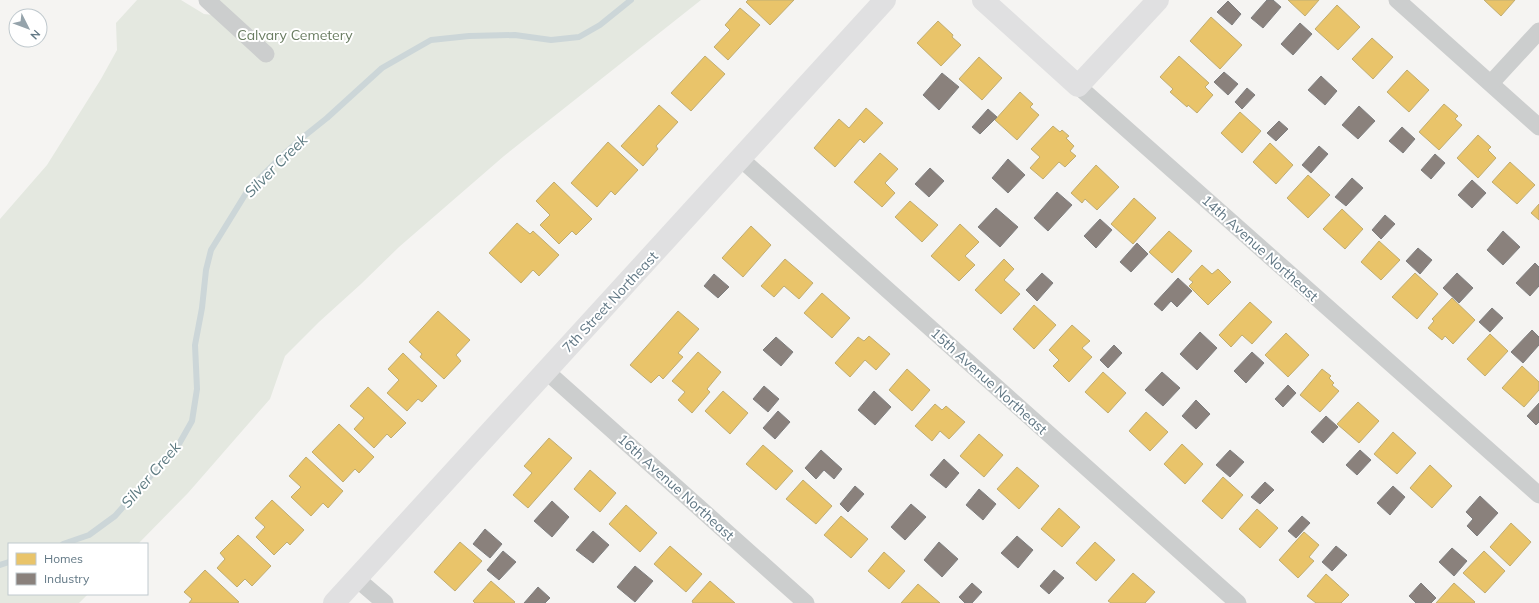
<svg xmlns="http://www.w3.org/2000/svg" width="1539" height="603" font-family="Mulish,sans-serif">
	<rect width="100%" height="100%" fill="#f5f4f2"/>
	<path fill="#e4e8e0" d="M137 0H181L204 14 223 16 207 0H701L504 156 399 247 361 284 319 322 285 356 270 399 188 493 138 544H9V594H88L79 603H0V219L47 165 101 79 117 50 116 23Z"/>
	<g fill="#e9c46a" stroke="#c0ad72">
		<path d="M748 0H794L770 25 746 2Z"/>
		<path d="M1288 0H1319L1305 16Z"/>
		<path d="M1484 0H1515L1501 16Z"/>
		<path d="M1337 5 1360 27 1338 50 1315 29Z"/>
		<path d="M740 8 760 25 728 60 714 47 730 30 725 25Z"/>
		<path d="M1211 17 1242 45 1220 69 1190 41Z"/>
		<path d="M938 21 953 35 952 37 961 45 941 66 917 43Z"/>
		<path d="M1372 38 1393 57 1373 79 1352 59Z"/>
		<path d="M705 56 725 74 691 111 671 93Z"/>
		<path d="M1179 56 1209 83 1205 87 1213 95 1197 113 1188 105 1187 107 1170 92 1173 89 1160 77Z"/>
		<path d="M979 57 1002 78 982 100 959 79Z"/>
		<path d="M1407 70 1429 90 1409 112 1387 92Z"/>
		<path d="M1020 92 1033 104 1030 107 1039 115 1017 140 995 120Z"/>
		<path d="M1444 104 1458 116 1455 119 1462 125 1439 150 1419 132Z"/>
		<path d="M659 105 678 122 656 146 658 149 643 166 621 146Z"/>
		<path d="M866 108 883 123 864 143 860 139 835 167 814 148 839 119 849 128Z"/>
		<path d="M1240 112 1261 131 1242 153 1221 133Z"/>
		<path d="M1053 126 1060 132 1062 130 1069 136 1066 138 1074 146 1070 151 1076 156 1065 167 1059 162 1043 179 1030 168 1040 157 1031 149Z"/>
		<path d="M1478 135 1491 147 1488 150 1496 158 1478 178 1457 158Z"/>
		<path d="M608 142 638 170 615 195 611 191 597 207 571 183Z"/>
		<path d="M1270 143 1293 165 1276 184 1253 162Z"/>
		<path d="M880 153 898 169 885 183 895 193 882 207 854 182Z"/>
		<path d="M1510 162 1535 185 1517 204 1492 182Z"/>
		<path d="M1096 165 1119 187 1097 210 1085 199 1082 203 1071 193Z"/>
		<path d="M1308 175 1330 195 1308 218 1287 198Z"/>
		<path d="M554 182 592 219 576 235 572 231 559 244 540 225 550 215 536 201Z"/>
		<path d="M1134 198 1156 218 1133 244 1111 224Z"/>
		<path d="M910 201 938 225 922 242 895 217Z"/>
		<path d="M1539 204V220L1531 213Z"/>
		<path d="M1342 209 1363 229 1345 249 1323 229Z"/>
		<path d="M517 223 530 234 533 231 559 255 539 276 533 270 521 283 489 253Z"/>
		<path d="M960 224 979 242 965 256 975 265 959 281 931 256Z"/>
		<path d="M751 226 771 245 743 277 722 258Z"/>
		<path d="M1169 231 1192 251 1172 273 1149 252Z"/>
		<path d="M1379 241 1400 260 1381 280 1361 262Z"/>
		<path d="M785 259 813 283 799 299 784 286 774 297 761 286Z"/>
		<path d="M1004 259 1014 269 1004 280 1020 294 1001 314 975 290Z"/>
		<path d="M1202 265 1212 274 1218 269 1231 282 1208 305 1189 286 1193 282 1189 279Z"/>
		<path d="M1415 273 1438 294 1417 319 1392 297Z"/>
		<path d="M822 293 850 318 832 338 804 313Z"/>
		<path d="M1452 298 1475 320 1453 344 1445 336 1442 340 1428 328 1434 321 1432 319Z"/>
		<path d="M1250 302 1272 322 1252 344 1242 335 1231 347 1219 335Z"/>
		<path d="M1034 305 1056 325 1034 349 1013 329Z"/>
		<path d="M438 311 470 340 456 355 461 361 444 379 420 357 422 354 409 342Z"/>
		<path d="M678 311 699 329 678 353 683 357 663 379 659 375 651 383 630 365Z"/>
		<path d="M1072 325 1090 341 1082 348 1092 357 1069 382 1053 366 1059 360 1049 350Z"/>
		<path d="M1286 333 1309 355 1288 377 1265 355Z"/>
		<path d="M1490 334 1508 351 1485 376 1467 359Z"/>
		<path d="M869 336 890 354 876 370 865 360 850 377 835 363 858 337 864 341Z"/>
		<path d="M698 352 721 372 707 389 710 392 692 413 678 400 685 392 672 381Z"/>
		<path d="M403 353 437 386 422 402 418 399 407 411 387 393 399 380 388 369Z"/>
		<path d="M1522 366 1539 382V390L1524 407 1502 388Z"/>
		<path d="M907 369 930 390 912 411 889 390Z"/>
		<path d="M1322 369 1331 376 1329 378 1334 383 1332 385 1339 391 1320 412 1300 395Z"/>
		<path d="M1103 372 1126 393 1108 413 1085 392Z"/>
		<path d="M368 387 406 423 391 438 387 434 374 448 354 429 364 418 350 406Z"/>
		<path d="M723 391 748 413 730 434 705 411Z"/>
		<path d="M1358 402 1379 421 1359 443 1337 424Z"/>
		<path d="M935 404 942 410 946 406 965 422 949 439 940 431 932 441 915 426Z"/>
		<path d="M1146 412 1168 432 1150 451 1129 431Z"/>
		<path d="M339 424 374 457 359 473 355 469 343 482 312 452Z"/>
		<path d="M1393 432 1416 453 1397 474 1374 454Z"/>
		<path d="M979 434 1003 455 984 477 960 456Z"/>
		<path d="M549 438 572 458 528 508 513 495 532 473 524 466Z"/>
		<path d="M1182 444 1203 464 1185 484 1164 464Z"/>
		<path d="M763 445 793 471 776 490 746 464Z"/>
		<path d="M306 457 343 491 328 508 323 503 311 516 291 497 301 487 289 476Z"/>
		<path d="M1430 465 1452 486 1432 508 1410 488Z"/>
		<path d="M1017 467 1039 486 1019 509 997 489Z"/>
		<path d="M590 470 616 493 600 512 574 489Z"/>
		<path d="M1223 477 1243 495 1222 519 1202 501Z"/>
		<path d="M803 480 832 506 816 524 786 499Z"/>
		<path d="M272 500 304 530 290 545 287 542 274 555 256 537 265 527 255 518Z"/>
		<path d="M626 505 657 533 640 552 609 524Z"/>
		<path d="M1059 508 1080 527 1062 547 1041 529Z"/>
		<path d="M1257 509 1278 528 1260 548 1239 529Z"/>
		<path d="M841 516 868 539 851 558 824 535Z"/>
		<path d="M1511 523 1531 542 1510 566 1490 547Z"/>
		<path d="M1304 532 1319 545 1309 557 1314 561 1298 578 1279 560Z"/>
		<path d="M238 535 271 566 252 586 245 579 237 587 217 568 225 559 220 553Z"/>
		<path d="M460 542 482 561 455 591 434 572Z"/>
		<path d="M1095 542 1115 560 1096 581 1076 563Z"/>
		<path d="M670 546 702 574 686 592 654 564Z"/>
		<path d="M1484 551 1505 571 1485 593 1463 573Z"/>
		<path d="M884 552 905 571 889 589 868 571Z"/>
		<path d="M205 570 239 602 237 603H189L192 599 184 592Z"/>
		<path d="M1133 573 1155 592 1145 603H1111L1108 601Z"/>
		<path d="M1326 574 1349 595 1341 603H1316L1307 596Z"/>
		<path d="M491 581 515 602 514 603H475L473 601Z"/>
		<path d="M710 581 735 603H693L692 601Z"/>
		<path d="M1454 583 1475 602 1474 603H1436Z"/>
		<path d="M918 584 940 603H901Z"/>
	</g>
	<g fill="#8a817c" stroke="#7e7e7f">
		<path d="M1267 0H1273L1281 7 1263 28 1251 18Z"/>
		<path d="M1228 1 1241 14 1232 25 1217 12Z"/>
		<path d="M1300 23 1312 34 1293 55 1281 44Z"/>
		<path d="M1224 72 1238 84 1228 95 1214 82Z"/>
		<path d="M942 73 959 87 939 110 923 95Z"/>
		<path d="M1321 76 1337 91 1325 105 1308 90Z"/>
		<path d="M1247 88 1255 95 1242 109 1235 102Z"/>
		<path d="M1359 106 1375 121 1358 139 1342 125Z"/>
		<path d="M988 109 997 117 980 134 972 127Z"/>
		<path d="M1279 121 1288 129 1276 141 1267 133Z"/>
		<path d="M1402 127 1415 139 1403 153 1389 141Z"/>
		<path d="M1319 146 1328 154 1311 173 1302 165Z"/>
		<path d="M1435 154 1445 163 1431 179 1421 170Z"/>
		<path d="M1008 159 1025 175 1008 193 992 178Z"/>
		<path d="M930 168 944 181 929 197 915 184Z"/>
		<path d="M1352 178 1363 188 1346 206 1335 197Z"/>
		<path d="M1472 180 1486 193 1472 208 1458 195Z"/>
		<path d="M1057 192 1072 205 1048 231 1034 218Z"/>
		<path d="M996 208 1018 227 1000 247 978 227Z"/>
		<path d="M1385 215 1395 224 1381 239 1372 230Z"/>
		<path d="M1100 219 1112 230 1096 248 1084 236Z"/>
		<path d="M1503 231 1520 247 1503 265 1487 250Z"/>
		<path d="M1137 243 1148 254 1131 272 1120 262Z"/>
		<path d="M1418 248 1432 260 1420 274 1406 261Z"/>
		<path d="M1535 263 1539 267V286L1530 296 1516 283Z"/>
		<path d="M1042 273 1053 283 1037 301 1026 290Z"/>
		<path d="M1457 273 1473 288 1459 303 1443 288Z"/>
		<path d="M714 274 729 287 718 298 704 286Z"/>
		<path d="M1178 278 1192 291 1177 307 1171 301 1162 311 1154 304Z"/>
		<path d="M1492 308 1503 318 1490 332 1479 322Z"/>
		<path d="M1532 330 1539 337V345L1523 363 1511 352Z"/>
		<path d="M1200 332 1217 348 1197 370 1180 354Z"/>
		<path d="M776 337 793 352 781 366 763 350Z"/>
		<path d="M1114 345 1122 353 1108 368 1100 360Z"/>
		<path d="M1252 352 1264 363 1246 383 1234 371Z"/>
		<path d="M1162 372 1180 388 1163 406 1145 390Z"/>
		<path d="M1288 385 1296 393 1283 407 1275 399Z"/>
		<path d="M764 386 779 399 768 412 753 399Z"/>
		<path d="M874 391 891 407 875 425 858 410Z"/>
		<path d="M1196 400 1210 414 1196 429 1182 416Z"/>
		<path d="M1539 403V422L1536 425 1527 416Z"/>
		<path d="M778 411 790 422 775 439 763 428Z"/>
		<path d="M1326 416 1338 427 1323 443 1311 432Z"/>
		<path d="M821 450 842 469 834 479 824 470 816 479 805 468Z"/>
		<path d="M1230 450 1244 462 1230 477 1216 465Z"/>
		<path d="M1360 450 1371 460 1357 475 1346 465Z"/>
		<path d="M944 459 959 473 946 488 930 475Z"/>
		<path d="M1265 482 1274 490 1260 504 1251 497Z"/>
		<path d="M855 486 864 494 848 512 840 504Z"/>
		<path d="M1393 486 1405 497 1390 515 1377 503Z"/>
		<path d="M979 489 996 504 983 520 966 505Z"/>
		<path d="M1480 496 1498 513 1477 536 1467 526 1473 519 1466 512Z"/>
		<path d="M552 501 569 517 552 537 534 521Z"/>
		<path d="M911 504 926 517 905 540 891 527Z"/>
		<path d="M1302 516 1310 523 1296 538 1288 531Z"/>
		<path d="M485 529 502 544 490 558 473 544Z"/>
		<path d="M593 531 609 545 593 563 576 550Z"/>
		<path d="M1017 536 1033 550 1018 568 1001 553Z"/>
		<path d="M939 542 958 559 942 577 924 560Z"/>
		<path d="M1336 546 1347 555 1332 571 1322 562Z"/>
		<path d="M1452 548 1467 561 1454 576 1439 562Z"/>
		<path d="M503 551 516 562 499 580 487 570Z"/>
		<path d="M635 566 653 581 635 602 617 587Z"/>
		<path d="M1054 570 1064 578 1049 594 1040 586Z"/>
		<path d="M972 583 982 592 972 603H965L959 597Z"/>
		<path d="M1421 583 1436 598 1431 603H1416L1409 596Z"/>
		<path d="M538 587 550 598 545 603H524Z"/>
	</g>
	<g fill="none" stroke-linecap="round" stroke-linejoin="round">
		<g stroke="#ccd6d8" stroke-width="6">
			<path d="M63 544 89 535 115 516 179 444 192 421 197 389 195 345 202 308 206 270 211 250 248 190 282 156 302 138 327 118 382 68 431 40 469 36 515 35 551 40 579 37 600 25 631 0"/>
			<path d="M0 565 9 562"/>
		</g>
		<g stroke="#cccece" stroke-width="17">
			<path d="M207 0 266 54"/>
			<path d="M1397 0 1539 127"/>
			<path d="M1491 83 1539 31"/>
			<path d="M1078 86 1539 495"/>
			<path d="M741 159 1238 603"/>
			<path d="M546 371 806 603"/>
			<path d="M357 579 385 603"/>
		</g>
		<g stroke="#e0e0e1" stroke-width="22">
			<path d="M983 0 1078 86 1158 0"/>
			<path d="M334 603 885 0"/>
		</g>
	</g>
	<g text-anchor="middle" stroke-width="4" stroke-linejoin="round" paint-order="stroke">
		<g font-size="14" fill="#697c61" stroke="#fff">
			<text x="295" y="40">Calvary Cemetery</text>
		</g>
		<g font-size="14" fill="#627885" stroke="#fff">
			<text transform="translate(1260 248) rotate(42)" y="5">14th Avenue Northeast</text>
			<text transform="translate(610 302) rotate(-47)" y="5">7th Street Northeast</text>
			<text transform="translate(989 381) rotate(42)" y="5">15th Avenue Northeast</text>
			<text transform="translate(676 487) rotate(42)" y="5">16th Avenue Northeast</text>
		</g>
		<g font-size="15" font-style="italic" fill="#5e7b82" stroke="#fff">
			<text transform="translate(276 166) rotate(-45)" y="5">Silver Creek</text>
			<text transform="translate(151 475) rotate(-49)" y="5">Silver Creek</text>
		</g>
	</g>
	<rect x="8" y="543" width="140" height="52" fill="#ffffff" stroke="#c0c9ce"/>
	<rect x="16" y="553" width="20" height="12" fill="#e9c46a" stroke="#c0c9ce"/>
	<text x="44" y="563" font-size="12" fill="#627885">Homes</text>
	<rect x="16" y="573" width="20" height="12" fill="#8a817c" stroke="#c0c9ce"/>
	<text x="44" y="583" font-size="12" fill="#627885">Industry</text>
	<g transform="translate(28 28) rotate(132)"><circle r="19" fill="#ffffff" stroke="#c0c9ce"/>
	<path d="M0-3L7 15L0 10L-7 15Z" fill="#95a3ab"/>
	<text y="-6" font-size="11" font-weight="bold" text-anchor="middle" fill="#627885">N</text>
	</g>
</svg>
